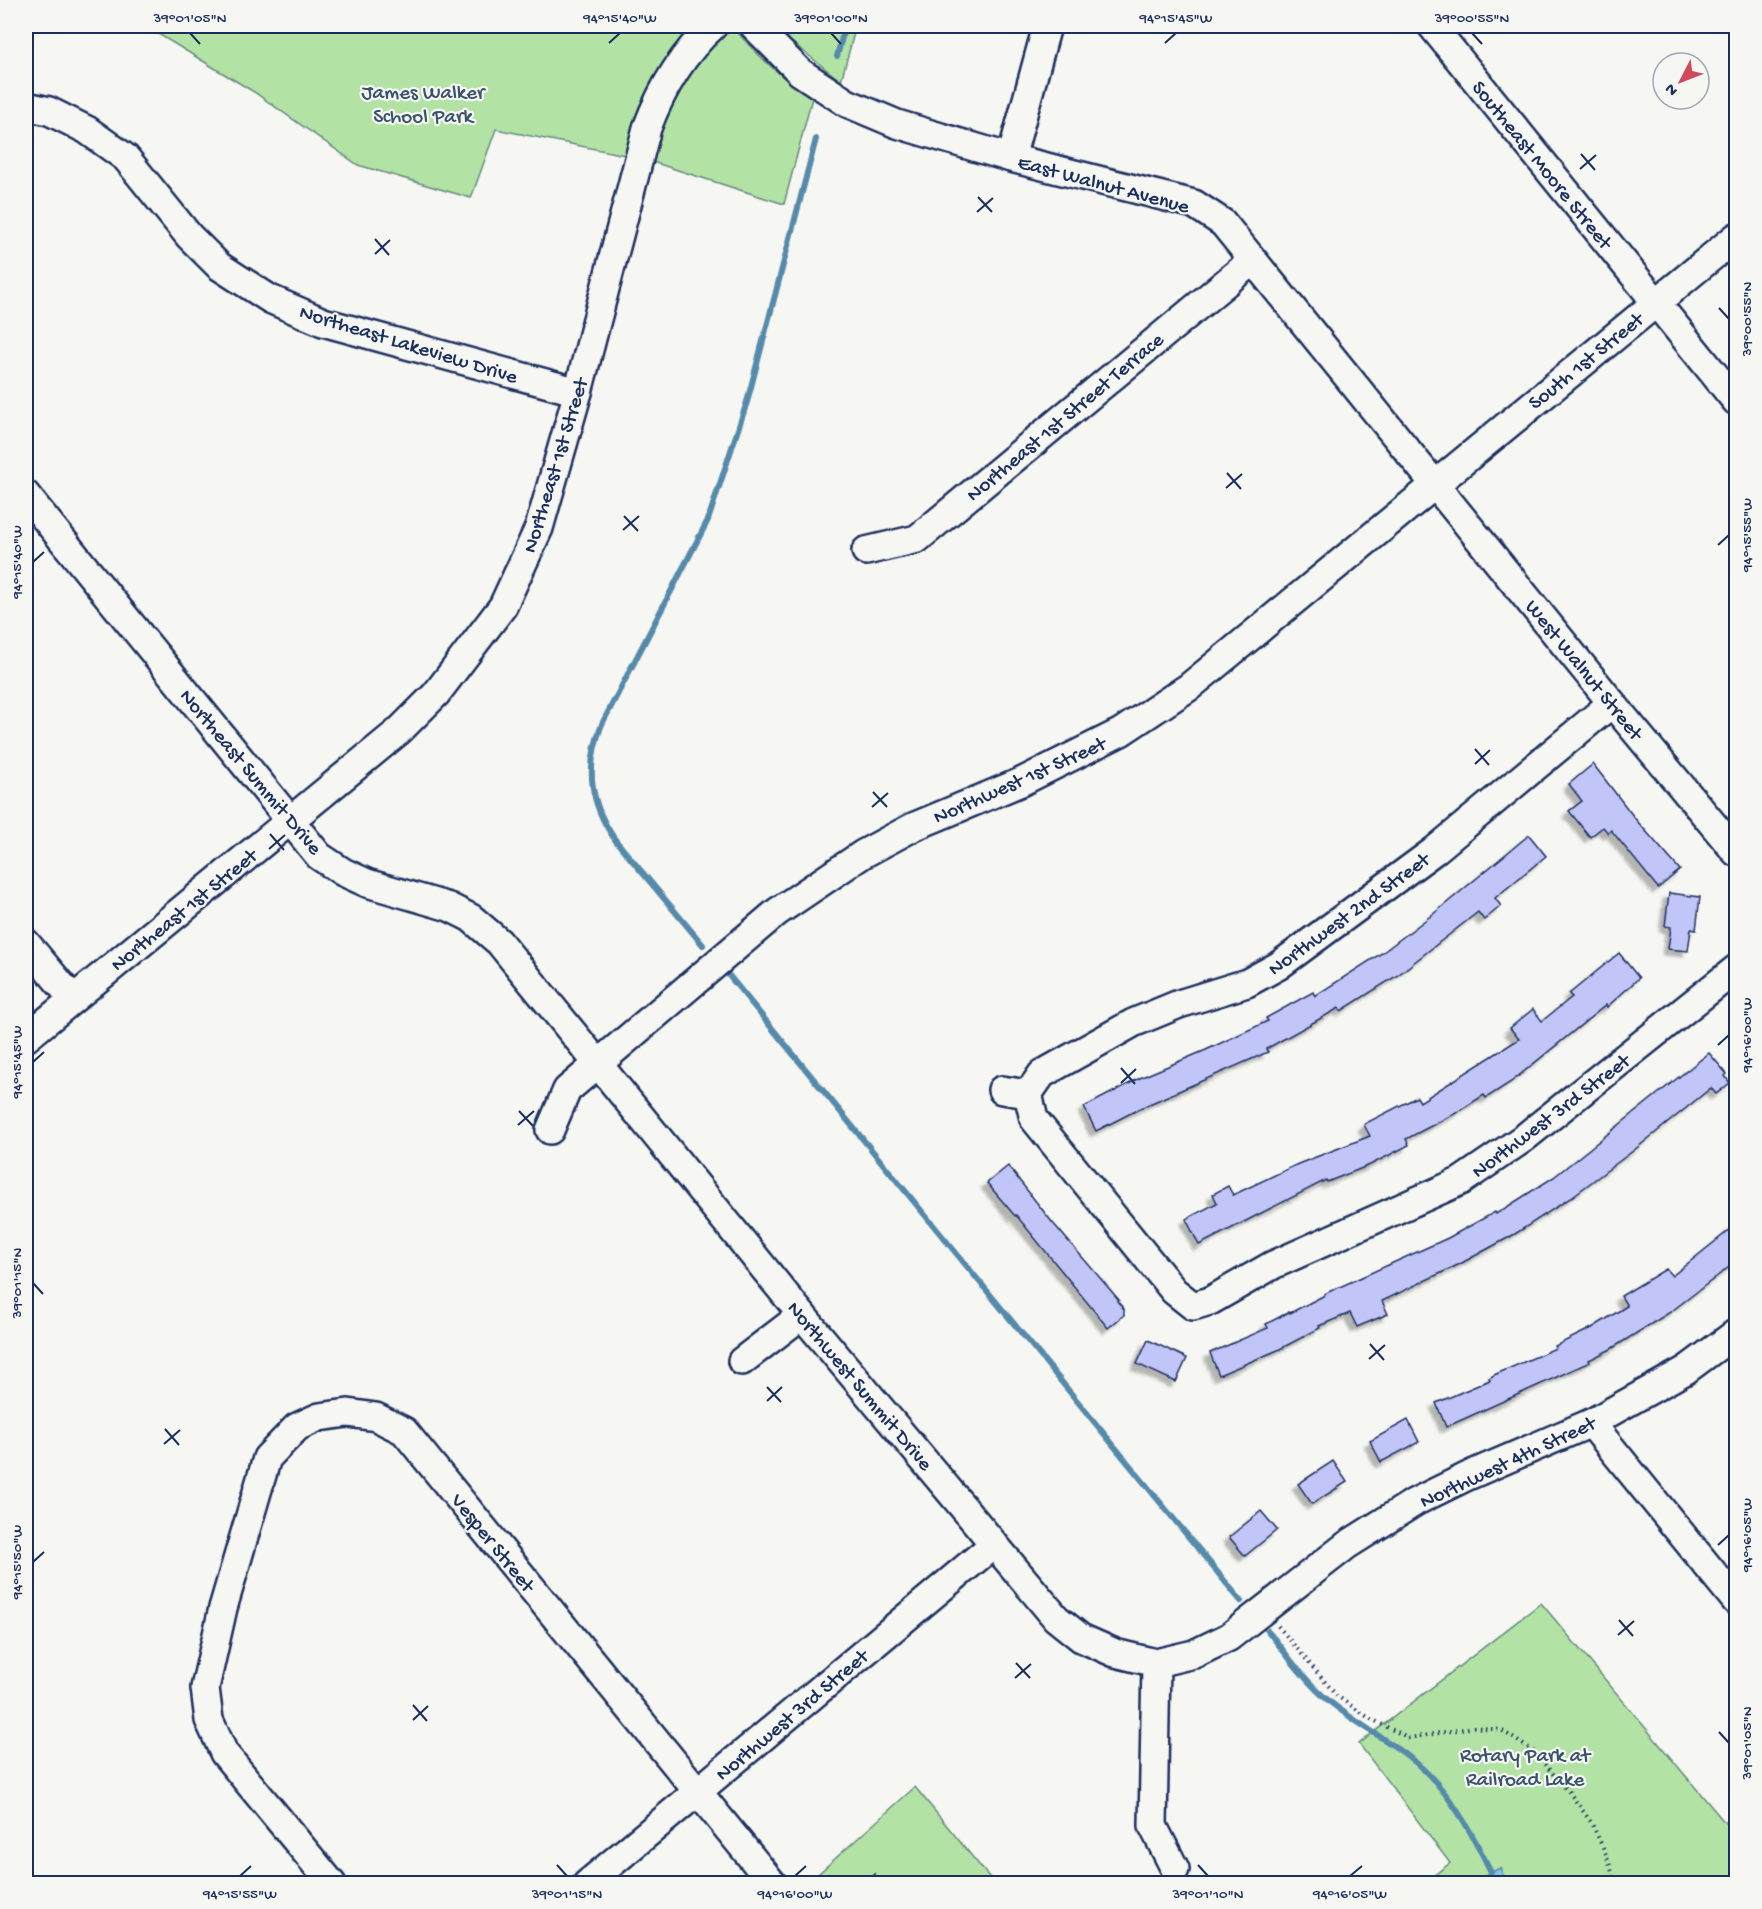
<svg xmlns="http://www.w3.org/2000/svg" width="1762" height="1909" font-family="'Gochi Hand',sans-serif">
	<defs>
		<filter id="shadow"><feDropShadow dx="-5.5" dy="5.5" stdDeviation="1.5" flood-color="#0004"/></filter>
	</defs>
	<rect width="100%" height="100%" fill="#f6f6f2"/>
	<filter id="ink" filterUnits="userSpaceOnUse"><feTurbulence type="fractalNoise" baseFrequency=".0167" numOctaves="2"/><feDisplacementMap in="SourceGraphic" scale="12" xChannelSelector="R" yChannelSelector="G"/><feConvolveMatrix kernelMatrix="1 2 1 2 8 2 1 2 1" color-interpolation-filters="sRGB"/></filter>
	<g filter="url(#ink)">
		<g fill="#b2e3a4" stroke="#668981" stroke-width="1.5">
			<path d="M145 26H732C755 53 782 79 812 98L784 204 640 158 496 129 471 198 358 165 254 92Z"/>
			<path d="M773 26H856L841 81 778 31Z"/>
			<path d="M1541 1603 1736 1836V1883H1424L1450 1863 1359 1744Z"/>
			<path d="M915 1787 994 1883H808Z"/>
		</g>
		<path fill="#7ec6de" stroke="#568aab" stroke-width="1.5" d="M1500 1868 1507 1883H1486L1483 1876Z"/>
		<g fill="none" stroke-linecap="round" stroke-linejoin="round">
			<g stroke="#568aab" stroke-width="6">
				<path d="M837 56 845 26"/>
				<path d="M703 945 616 841C589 803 585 767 602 724L708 520 747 402 816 139"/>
				<path d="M726 972 1241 1601"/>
				<path d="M1268 1631C1285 1652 1301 1676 1321 1694 1354 1725 1399 1743 1430 1776 1456 1803 1475 1839 1491 1872"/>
			</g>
		</g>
		<g fill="#c2c5f7" stroke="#1b2f5e" stroke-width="1.5" filter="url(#shadow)">
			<path d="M1593 764 1637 821 1680 870 1658 888 1611 830 1608 833 1603 827 1590 837 1569 811 1582 801 1569 784Z"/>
			<path d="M1529 835 1546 856 1495 898 1501 906 1484 920 1478 912 1398 975 1341 1011 1339 1008 1266 1049 1268 1052 1147 1105 1096 1131 1084 1107 1142 1077 1206 1050 1268 1021 1266 1018 1313 992 1315 996 1382 953 1437 911Z"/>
			<path d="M1669 893 1700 897 1696 930 1691 929 1688 951 1668 949 1671 927 1665 926Z"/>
			<path d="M1619 953 1639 978 1607 1007 1606 1005 1511 1082 1486 1098 1484 1095 1456 1113 1406 1139 1409 1145 1370 1165 1327 1182 1326 1180 1199 1245 1186 1219 1217 1203 1213 1194 1228 1186 1233 1195 1298 1164 1370 1136 1364 1125 1366 1123 1417 1097 1420 1102 1519 1039 1510 1028 1533 1009 1542 1021 1572 997 1569 994Z"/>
			<path d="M1709 1053 1727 1074 1725 1076 1730 1083 1716 1094 1711 1088 1633 1151 1569 1199 1515 1234 1460 1264 1382 1301 1388 1314 1357 1327 1350 1313 1319 1326 1320 1328 1278 1350 1219 1375 1210 1353 1268 1328 1266 1324 1289 1312 1290 1313 1325 1295 1324 1294 1448 1238 1495 1212 1496 1214 1554 1177Z"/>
			<path d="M1008 1166 1052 1222 1119 1300 1117 1301 1124 1309V1315L1108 1328 1016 1215 1015 1216 987 1183Z"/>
			<path d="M1737 1224V1261L1672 1311 1611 1349 1589 1360 1590 1362 1446 1427 1436 1403 1490 1380 1489 1378 1494 1375 1556 1348 1555 1346 1592 1328 1627 1306 1621 1296 1666 1269 1672 1276Z"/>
			<path d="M1148 1340 1187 1358 1176 1382 1137 1364Z"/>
			<path d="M1408 1420 1419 1442 1381 1462 1370 1441Z"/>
			<path d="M1333 1461 1347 1482 1312 1504 1298 1484Z"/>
			<path d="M1261 1511 1277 1530 1245 1556 1229 1537Z"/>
		</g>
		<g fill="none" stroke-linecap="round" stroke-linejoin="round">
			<defs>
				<g id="minor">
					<path d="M754 26 800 72 847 103 897 124 1011 158 1194 204 1223 223 1612 703 1736 852"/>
					<path d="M1432 26 1736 401"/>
					<path d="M26 106 49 111 87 130 126 158 189 236 219 266 270 299 323 322 578 392"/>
					<path d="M1011 158 1047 26"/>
					<path d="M26 495 319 856 343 872 367 883 449 907 471 918 499 942 802 1315 1056 1618 1081 1638 1115 1653 1156 1663 1194 1654 1229 1637 1347 1545 1415 1502 1470 1475 1591 1423 1686 1370 1736 1333"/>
					<path d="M866 551 917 539 1252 261"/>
					<path d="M26 943 73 999"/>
					<path d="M26 1038 399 731 436 694 503 606 539 528 578 392 647 128C662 88 682 54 713 26"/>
					<path d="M1002 1090 1028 1094 1034 1119 1174 1291 1193 1306 1210 1301 1273 1265 1461 1181 1524 1138 1736 969"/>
					<path d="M1028 1094 1042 1074 1133 1023 1179 1004 1247 983 1278 966 1434 851 1612 703"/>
					<path d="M550 1130 567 1090 777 912 863 854 913 827 1021 782 1121 732 1189 687 1736 237"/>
					<path d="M742 1361 802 1315"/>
					<path d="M1591 1423 1736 1601"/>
					<path d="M1156 1663 1153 1826 1175 1869"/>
					<path d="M332 1884 224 1753 209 1720 205 1688 223 1608 267 1458 297 1427 319 1417 348 1413 376 1417 404 1431 773 1884"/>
					<path d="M587 1884 993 1545"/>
				</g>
			</defs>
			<use href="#minor" stroke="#1b2f5e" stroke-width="32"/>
			<g stroke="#1b2f5e" stroke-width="4" stroke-dasharray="1.5 4.5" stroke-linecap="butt">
				<path d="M1278 1626 1337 1696 1369 1718 1409 1738 1474 1727 1501 1730 1533 1751 1569 1792 1591 1822 1606 1854 1612 1872 1613 1884"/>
				<path d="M874 1874 882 1884"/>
				<path d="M889 1884 897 1877"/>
			</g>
			<use href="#minor" stroke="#f6f6f2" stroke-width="27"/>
		</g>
	</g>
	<path fill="none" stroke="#1b2f5e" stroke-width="2" d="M190 33 200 44M831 33 841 44M1472 33 1482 44M609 43 620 33M1165 43 1176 33M1581 154 1595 170M1580 169 1596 155M978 197 992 212M977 212 993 198M375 239 389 255M375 254 390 240M1719 308 1729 319M1227 473 1241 489M1226 488 1242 474M624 516 638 531M623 530 639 516M1718 545 1729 535M33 562 44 552M1475 749 1489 765M1475 764 1490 750M873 792 887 807M872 807 888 793M270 834 284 850M269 849 285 835M1718 1045 1729 1035M33 1062 44 1052M1121 1068 1135 1084M1121 1083 1136 1069M519 1111 533 1126M518 1125 534 1111M33 1283 43 1294M1370 1344 1384 1360M1369 1359 1385 1345M767 1387 781 1402M767 1401 782 1387M165 1429 179 1445M164 1444 180 1430M1718 1545 1729 1535M33 1562 44 1552M1619 1620 1633 1636M1618 1635 1634 1621M1016 1663 1030 1678M1015 1678 1031 1664M413 1705 427 1721M413 1720 428 1706M1719 1732 1729 1743M557 1865 567 1876M1198 1865 1208 1876M240 1876 251 1866M795 1876 806 1866M1350 1876 1362 1866"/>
	<g text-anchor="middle" stroke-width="4.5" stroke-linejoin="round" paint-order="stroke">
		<g font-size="21" fill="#39536c" stroke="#f6f6f2">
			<text x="423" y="98">James Walker<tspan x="423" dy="24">School Park</tspan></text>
			<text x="1525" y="1761">Rotary Park at<tspan x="1525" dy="24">Railroad Lake</tspan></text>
		</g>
		<g font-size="21" fill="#1b2f5e" stroke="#f6f6f2">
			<text transform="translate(1543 164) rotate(51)" y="7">Southeast Moore Street</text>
			<text transform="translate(1104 183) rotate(15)" y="7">East Walnut Avenue</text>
			<text transform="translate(409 343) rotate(17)" y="7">Northeast Lakeview Drive</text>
			<text transform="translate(1585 360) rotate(-39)" y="7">South 1st Street</text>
			<text transform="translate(1064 416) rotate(-40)" y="7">Northeast 1st Street Terrace</text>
			<text transform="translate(554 465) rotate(-73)" y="7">Northeast 1st Street</text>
			<text transform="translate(1585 669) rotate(51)" y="7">West Walnut Street</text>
			<text transform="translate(252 771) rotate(50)" y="7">Northeast Summit Drive</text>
			<text transform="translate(1019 779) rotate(-24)" y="7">Northwest 1st Street</text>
			<text transform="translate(183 909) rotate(-39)" y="7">Northeast 1st Street</text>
			<text transform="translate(1348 913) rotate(-36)" y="7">Northwest 2nd Street</text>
			<text transform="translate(1550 1115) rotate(-37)" y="7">Northwest 3rd Street</text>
			<text transform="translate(861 1385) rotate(50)" y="7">Northwest Summit Drive</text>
			<text transform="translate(1507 1461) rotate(-25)" y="7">Northwest 4th Street</text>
			<text transform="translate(494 1542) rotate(51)" y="7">Vesper Street</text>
			<text transform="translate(791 1714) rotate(-40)" y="7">Northwest 3rd Street</text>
		</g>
	</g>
	<rect width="1762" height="1909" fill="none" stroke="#f6f6f2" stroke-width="66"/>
	<g transform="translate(1681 81) rotate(228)"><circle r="28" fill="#f6f6f2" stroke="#9ea6b7" stroke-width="1.5"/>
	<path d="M0-4.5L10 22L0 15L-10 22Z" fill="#d1495b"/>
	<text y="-9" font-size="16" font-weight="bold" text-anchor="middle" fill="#1b2f5e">N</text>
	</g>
	<rect x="33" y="33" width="1696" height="1843" fill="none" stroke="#1b2f5e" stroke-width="2"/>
	<g font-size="15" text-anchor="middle" fill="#1b2f5e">
		<text x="190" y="22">39°01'05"N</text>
		<text x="620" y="22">94°15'40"W</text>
		<text x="831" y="22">39°01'00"N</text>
		<text x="1176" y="22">94°15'45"W</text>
		<text x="1472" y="22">39°00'55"N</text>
		<text transform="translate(1746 319) rotate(-90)" y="5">39°00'55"N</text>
		<text transform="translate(1746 535) rotate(-90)" y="5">94°15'55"W</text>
		<text transform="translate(16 562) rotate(-90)" y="5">94°15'40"W</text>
		<text transform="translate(1746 1035) rotate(-90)" y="5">94°16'00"W</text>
		<text transform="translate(16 1062) rotate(-90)" y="5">94°15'45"W</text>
		<text transform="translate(16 1283) rotate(-90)" y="5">39°01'15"N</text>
		<text transform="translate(1746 1535) rotate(-90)" y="5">94°16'05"W</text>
		<text transform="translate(16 1562) rotate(-90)" y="5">94°15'50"W</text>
		<text transform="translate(1746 1743) rotate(-90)" y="5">39°01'05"N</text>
		<text x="240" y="1898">94°15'55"W</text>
		<text x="567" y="1898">39°01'15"N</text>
		<text x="795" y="1898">94°16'00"W</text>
		<text x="1208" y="1898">39°01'10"N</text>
		<text x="1350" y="1898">94°16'05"W</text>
	</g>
</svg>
